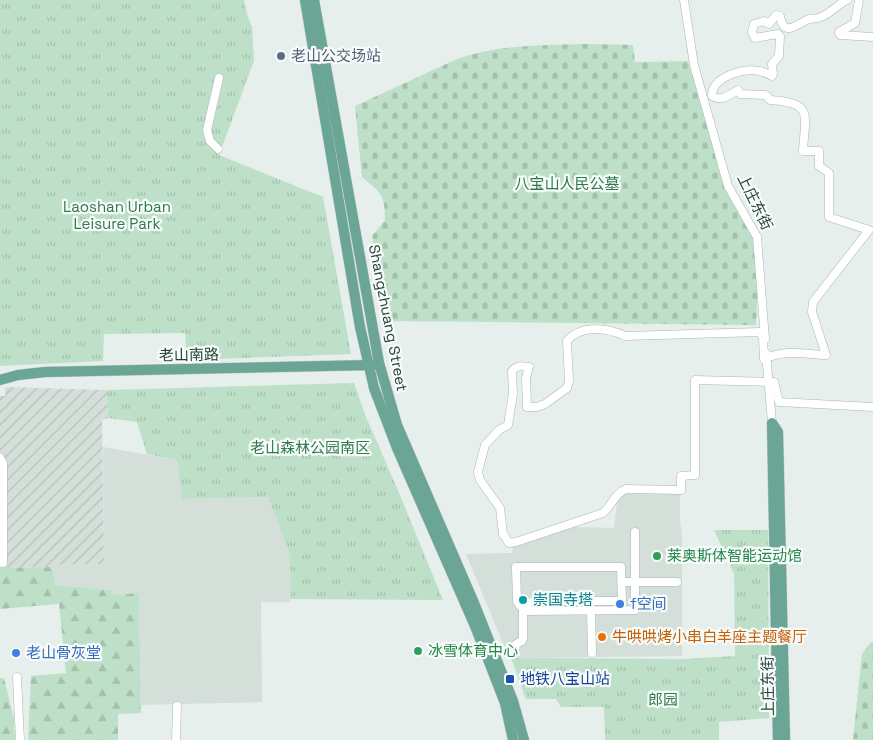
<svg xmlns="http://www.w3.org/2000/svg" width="873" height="740" font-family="'Space Grotesk','Noto Sans SC',sans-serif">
	<defs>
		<pattern id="industrial-furrows" width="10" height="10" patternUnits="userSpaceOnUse" patternTransform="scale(1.25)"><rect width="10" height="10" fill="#d4dfda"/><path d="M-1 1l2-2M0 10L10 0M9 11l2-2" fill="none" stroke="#b6c1bc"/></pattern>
		<pattern id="forest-firs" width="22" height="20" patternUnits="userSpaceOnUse" patternTransform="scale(1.25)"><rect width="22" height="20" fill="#bfe0c8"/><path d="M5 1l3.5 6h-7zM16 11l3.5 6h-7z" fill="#a4c1ad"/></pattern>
		<pattern id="cemetery-stones" width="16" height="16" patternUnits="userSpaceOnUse" patternTransform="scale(1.25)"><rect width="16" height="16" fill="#bfe0c8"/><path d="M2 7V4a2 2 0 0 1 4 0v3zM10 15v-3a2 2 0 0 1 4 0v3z" fill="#a4c1ad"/></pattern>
		<pattern id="park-tufts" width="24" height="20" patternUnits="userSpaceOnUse" patternTransform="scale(1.25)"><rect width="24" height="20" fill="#bfe0c8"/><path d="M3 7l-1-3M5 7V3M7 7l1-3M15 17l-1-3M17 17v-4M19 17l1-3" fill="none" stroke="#a4c1ad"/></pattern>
	</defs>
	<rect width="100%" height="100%" fill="#e6efeb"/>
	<g fill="#d4dfda">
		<path d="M103 447 177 460 182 499 268 497 290 555 291 599 290 602H261L262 702 141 705 139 593 113 595 111 590 56 585 52 565 104 564Z"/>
		<path d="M680 493V521L682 537V656L509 658 466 554 512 553 513 546 574 527 614 528 618 494Z"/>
	</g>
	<path fill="url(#industrial-furrows)" d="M5 387 107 390 108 418 102 420 104 564 52 565V567L0 568V396H5Z"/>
	<g fill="url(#forest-firs)">
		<path d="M52 567 56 585 111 590 113 595 139 593 141 713 118 714V740H28L31 676 66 673 59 604 0 609V568Z"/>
		<path d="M0 678H4L14 719 15 740H0Z"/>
	</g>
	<g fill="url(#cemetery-stones)">
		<path d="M585 44 633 45 635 62 688 61 724 184 754 233 758 279 756 325 388 321 372 236 385 220C385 194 381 193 362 177L355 106 457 59C497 45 542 45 585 44Z"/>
		<path d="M871 642H873V740H853L862 654Z"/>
	</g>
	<g fill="url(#park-tufts)">
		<path d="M0 0H244L248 17 252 27 254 61 219 155 323 197 351 354 187 360 185 333 104 334 103 361 0 366Z"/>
		<path d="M354 383 366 417 400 495 443 600 291 599 290 555 268 497 182 499 177 460 147 454 137 422 108 418 107 390Z"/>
		<path d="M714 530H768L769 718 719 722V740H605L604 707H561L556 699H526L511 658 684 659 735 656 734 574Z"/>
	</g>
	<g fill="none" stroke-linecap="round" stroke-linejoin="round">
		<defs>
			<g id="minor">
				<path d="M684 0 694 65 728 186 757 237 765 339"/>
				<path d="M847 0C837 5 831 13 821 17 817 19 813 18 809 19 798 23 784 39 780 16L776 15 769 24 764 21 754 24 752 32 755 38 778 34 780 36 779 56 772 64 773 74 772 76C768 74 764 72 760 71 744 68 712 76 712 96 721 102 729 95 738 90L740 94 766 95 770 100C814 103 805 114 803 151H819V166L829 173V217L869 230 813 302 812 312 826 355C803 354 786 349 764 359L763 338 760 332 625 336C607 328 581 324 567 341L569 381 567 388 545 404 537 407H527L526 378 529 367C522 366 517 365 512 371L513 394 508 425 499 430 485 445 478 472 480 480 500 508 503 534 509 543 516 542 603 513C612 505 615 493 626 489L681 490V476L695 475V380L774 382 779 402 873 407"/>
				<path d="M859 0 855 23 839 32 840 35 873 37"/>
				<path d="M218 149 210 141 207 130 219 78"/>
				<path d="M766 353 772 423"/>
				<path d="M0 458 3 463V563"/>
				<path d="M516 567H621L622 601H534L523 606H520L517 601Z"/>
				<path d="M622 582H677"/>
				<path d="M591 608 592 653"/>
				<path d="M523 611 635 610V532"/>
				<path d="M515 653 516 644 522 641 523 638V606"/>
				<path d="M17 677 20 740"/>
				<path d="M176 740 177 706"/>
			</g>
			<g id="major">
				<path d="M305 0 360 327 374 388 397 448 475 626 505 703 513 740"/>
				<path d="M314 0 379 363 397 425 474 603 513 701 524 740"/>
				<path d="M0 380 18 375 45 372 373 365"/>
				<path d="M778 740 772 423 778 432 785 740"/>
			</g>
		</defs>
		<use href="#minor" stroke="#a8b8b2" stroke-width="9"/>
		<use href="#major" stroke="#c2cac8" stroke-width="11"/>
		<use href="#minor" stroke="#fff" stroke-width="8"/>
		<use href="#major" stroke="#6aa596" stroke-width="10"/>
	</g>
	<circle fill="#5c6f8a" stroke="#f7fbf9" stroke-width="2" cx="281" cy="56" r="5"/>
	<g fill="#2e9e5b" stroke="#f7fbf9" stroke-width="2">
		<circle cx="657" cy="556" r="5"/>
		<circle cx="418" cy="651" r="5"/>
	</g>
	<circle fill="#0f9aa8" stroke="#f7fbf9" stroke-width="2" cx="523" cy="600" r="5"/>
	<g fill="#3f7fe0" stroke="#f7fbf9" stroke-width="2">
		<circle cx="620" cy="604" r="5"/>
		<circle cx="16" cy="653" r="5"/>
	</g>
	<circle fill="#e8710a" stroke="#f7fbf9" stroke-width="2" cx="602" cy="637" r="5"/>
	<rect fill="#1a4fb4" stroke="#f7fbf9" stroke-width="2" x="505" y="674" width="10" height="10" rx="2.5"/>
	<g text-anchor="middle" stroke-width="4.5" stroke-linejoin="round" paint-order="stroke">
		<g font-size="15" fill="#4e5e75" stroke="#f7fbf9" text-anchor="start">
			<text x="291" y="61">老山公交场站</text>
		</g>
		<g font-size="15" fill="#2d7a4b" stroke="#f7fbf9">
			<text x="567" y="189">八宝山人民公墓</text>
			<text x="117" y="212">Laoshan Urban<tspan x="117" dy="17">Leisure Park</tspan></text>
			<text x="310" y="453">老山森林公园南区</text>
			<text x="663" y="705">郎园</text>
		</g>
		<g font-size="15" fill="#24423a" stroke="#f7fbf9">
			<text transform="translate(755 202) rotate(64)" y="5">上庄东街</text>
			<text transform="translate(388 318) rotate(79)" y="5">Shangzhuang Street</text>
			<text transform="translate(189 355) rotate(-1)" y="5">老山南路</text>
			<text transform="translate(768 686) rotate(-91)" y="5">上庄东街</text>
		</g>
		<g font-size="15" fill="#27864d" stroke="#f7fbf9" text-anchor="start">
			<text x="667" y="561">莱奥斯体智能运动馆</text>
			<text x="428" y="656">冰雪体育中心</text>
		</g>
		<g font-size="15" fill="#0d838f" stroke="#f7fbf9" text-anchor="start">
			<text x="533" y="605">崇国寺塔</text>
		</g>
		<g font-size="15" fill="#366cbe" stroke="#f7fbf9" text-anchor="start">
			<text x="630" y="609">f空间</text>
			<text x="26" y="658">老山骨灰堂</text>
		</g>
		<g font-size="15" fill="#c56008" stroke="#f7fbf9" text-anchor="start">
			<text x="612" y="642">牛哄哄烤小串白羊座主题餐厅</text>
		</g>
		<g font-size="15" fill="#164399" stroke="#f7fbf9" text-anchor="start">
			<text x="520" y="684">地铁八宝山站</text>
		</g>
	</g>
</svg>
